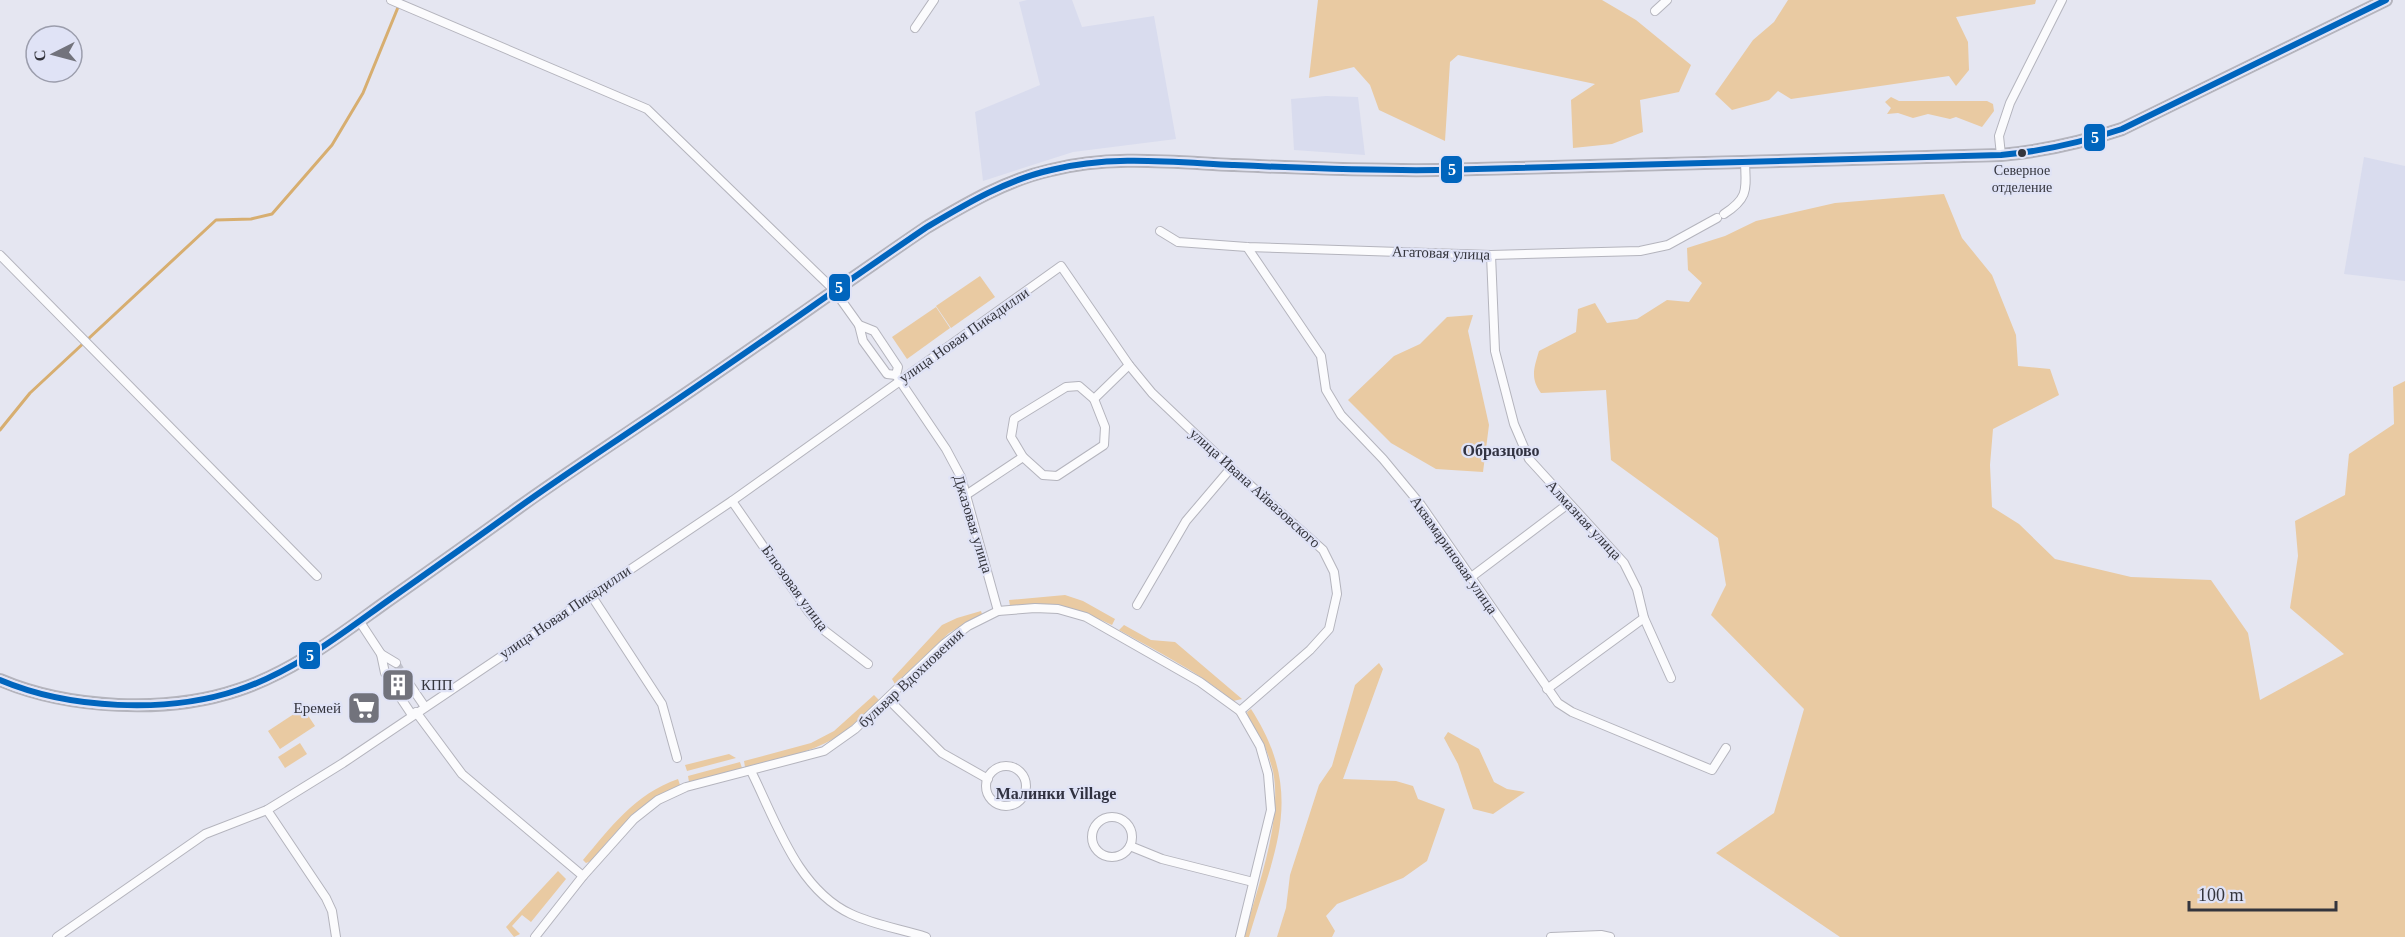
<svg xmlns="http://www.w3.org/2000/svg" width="2405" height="937" font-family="'Times New Roman',serif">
	<rect width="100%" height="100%" fill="#e5e6f1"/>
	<g fill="#d9dcee">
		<path d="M1027 0H1072L1082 27 1154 16 1176 139 1073 152 983 181 975 112 1040 85 1019 2Z"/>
		<path d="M1326 96 1358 97 1365 155 1294 150 1291 99Z"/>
		<path d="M2364 157 2405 166V281L2344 274Z"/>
	</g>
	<g fill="#e9caa2">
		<path d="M1318 0H1602L1636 20 1691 65 1679 92 1640 100 1643 132 1612 144 1573 148 1571 100 1595 84 1458 55 1450 62 1445 141 1379 110 1370 85 1354 67 1309 78Z"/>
		<path d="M1788 0H2036L2035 4 1956 17 1968 42 1969 70 1956 86 1949 76 1791 99 1778 91 1769 100 1732 110 1715 94 1753 40 1774 22Z"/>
		<path d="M1891 97 1899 101H1987L1993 104 1994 111 1982 127 1956 117 1950 119 1928 114 1913 118 1898 113 1887 114 1891 108 1885 102Z"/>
		<path d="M1944 194 1962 238 1992 275 2016 335 2018 366 2050 369 2059 395 1993 429 1990 465 1992 507 2019 524 2055 559 2131 577 2211 580 2248 633 2260 700 2344 654 2290 608 2298 556 2295 521 2345 495 2349 454 2394 424 2393 387 2405 381V937H1840L1716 853 1774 813 1804 709 1711 615 1726 585 1718 538 1611 460 1606 390 1541 393C1530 378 1534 368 1539 351L1576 332 1578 309 1595 303 1607 323 1637 319 1667 300 1689 302 1702 283 1688 270 1687 248 1725 236 1756 221 1835 203Z"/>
		<path d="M980 276 995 297 951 328 936 306Z"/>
		<path d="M936 307 950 328 907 359 892 337Z"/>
		<path d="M1473 315 1468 331 1489 425 1483 472 1436 469 1391 443 1348 400 1394 356 1420 344 1447 317Z"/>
		<path d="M1065 595 1083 601 1115 619 1112 625C1075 608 1051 600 1010 606L1009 600Z"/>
		<path d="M981 611 982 614 949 633 895 684 892 679 942 625 957 618Z"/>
		<path d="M1124 625 1151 640 1175 642 1242 699 1233 701C1199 672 1158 652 1119 630Z"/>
		<path d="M1379 663 1383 669 1343 779 1396 781 1413 786 1418 799 1445 809 1427 861 1403 878 1337 904 1326 916 1335 931 1332 937H1277L1286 908 1290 875 1319 785 1332 766 1355 685Z"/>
		<path d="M874 695 879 700C867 711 856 723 844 732 815 753 779 758 745 767L744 761 811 743 834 731Z"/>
		<path d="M303 708 315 726 280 749 268 731Z"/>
		<path d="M1251 709C1306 794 1275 849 1249 937H1244C1257 888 1283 821 1273 771 1270 761 1267 750 1262 741 1257 731 1249 723 1247 712Z"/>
		<path d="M1448 732 1479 749 1494 782 1507 789 1525 792 1493 814 1473 809 1458 764 1444 738Z"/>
		<path d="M300 743 307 754 285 768 278 757Z"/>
		<path d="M729 754 736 758 687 771 685 765Z"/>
		<path d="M740 762 742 768 689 782 688 776Z"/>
		<path d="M678 779 680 785C641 801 618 829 591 861L586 863 583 860C611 827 635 794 678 779Z"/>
		<path d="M558 871 566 879 531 922 522 915 512 926 520 934 514 937 506 927Z"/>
	</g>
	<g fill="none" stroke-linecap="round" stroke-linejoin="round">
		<path stroke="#d7ae70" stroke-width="3" d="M0 430 30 393 216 220 251 219 272 214 332 145 363 93 401 0"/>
		<g stroke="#c2c3cd" stroke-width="8" stroke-dasharray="8 4" stroke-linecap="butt">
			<path d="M396 663 410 685"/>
			<path d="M385 673 398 694"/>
		</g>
		<defs>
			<g id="street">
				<path d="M391 0 647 109 834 290 859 325"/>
				<path d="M1655 11 1667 0"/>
				<path d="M915 28 934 0"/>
				<path d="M2001 155 1999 136 2010 103 2062 0"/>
				<path d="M1724 214C1749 198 1746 189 1745 163"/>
				<path d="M1160 231 1178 242 1247 247 1491 255 1640 251 1668 245 1717 218"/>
				<path d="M1247 247 1321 356 1326 390 1341 415 1383 459 1421 505 1558 703 1572 712 1712 770 1726 748"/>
				<path d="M0 255 317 576"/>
				<path d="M1491 255 1495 351 1514 424 1529 459 1624 563 1637 589 1644 618 1671 678"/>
				<path d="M859 325 874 331 898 367 896 375 887 374 863 341Z"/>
				<path d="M896 375 946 449 961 477 998 611"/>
				<path d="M1023 457 1043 475 1057 476 1104 445 1105 427 1094 399"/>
				<path d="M966 495 1023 457 1011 437 1014 419 1066 387 1079 386 1094 399 1129 365"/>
				<path d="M732 501 808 611 825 631 868 664"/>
				<path d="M1470 578 1568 504"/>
				<path d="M591 595 662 704 677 758"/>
				<path d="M1137 605 1186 521 1231 468"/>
				<path d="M360 622 381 654"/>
				<path d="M385 673 381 654 396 663"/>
				<path d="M410 685 425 707"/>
				<path d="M1547 689 1644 618"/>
				<path d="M398 694 412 715"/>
				<path d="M888 699 942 753 988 779"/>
				<path d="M416 712 462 774 583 876"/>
				<circle cx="1006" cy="786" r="20"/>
				<path d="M751 771C776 821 797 889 851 914 874 925 901 929 926 937"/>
				<path d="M267 810 326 898 332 911 336 937"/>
				<circle cx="1112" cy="837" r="20"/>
				<path d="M1130 846 1162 859 1253 882"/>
				<path d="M57 937 205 834 267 810 343 763 732 501 1061 266 1129 365 1152 393 1231 468 1323 550 1334 572 1337 594 1329 629 1310 650 1240 711"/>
				<path d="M535 937 583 876 634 819 658 800 686 787 824 751 855 729 944 644 968 626 998 611 1035 608 1058 609 1086 617 1200 682 1240 711 1260 746 1268 774 1271 810 1240 937"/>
				<path d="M1551 937 1601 935 1610 937"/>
			</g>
			<path id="secondary" d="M0 680C68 709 167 714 238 690 293 672 340 635 386 602 430 571 474 540 518 508 557 480 598 453 638 426 736 361 830 293 927 227 966 204 1006 180 1051 170 1110 155 1172 162 1232 165 1301 168 1369 171 1437 170L2001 155C2045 151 2080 143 2122 129L2386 0"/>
		</defs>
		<use href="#street" stroke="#b4b4bd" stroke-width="10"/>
		<use href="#secondary" stroke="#b4b4bd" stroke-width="14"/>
		<use href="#street" stroke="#fbfbfd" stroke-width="8"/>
		<use href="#secondary" stroke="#f2f2f7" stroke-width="10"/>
		<defs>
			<path id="bus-1" d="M0 680C68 709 167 714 238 690 293 672 340 635 386 602 430 571 474 540 518 508 557 480 598 453 638 426 736 361 830 293 927 227 966 204 1006 180 1051 170 1110 155 1172 162 1232 165 1301 168 1369 171 1437 170L2001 155C2045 151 2080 143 2122 129L2386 0"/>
		</defs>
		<use href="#bus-1" stroke="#e0e3f6" stroke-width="10"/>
		<use href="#bus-1" stroke="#0065bd" stroke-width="6"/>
	</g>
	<defs>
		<symbol id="building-square" viewBox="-11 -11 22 22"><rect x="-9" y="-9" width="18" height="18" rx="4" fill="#72737c" stroke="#e0e3f6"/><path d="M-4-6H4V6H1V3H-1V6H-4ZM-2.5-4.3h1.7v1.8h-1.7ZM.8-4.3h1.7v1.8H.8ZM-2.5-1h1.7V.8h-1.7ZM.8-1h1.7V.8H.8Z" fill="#fff"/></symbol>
		<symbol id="supermarket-square" viewBox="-11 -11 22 22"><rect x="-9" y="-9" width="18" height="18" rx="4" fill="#72737c" stroke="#e0e3f6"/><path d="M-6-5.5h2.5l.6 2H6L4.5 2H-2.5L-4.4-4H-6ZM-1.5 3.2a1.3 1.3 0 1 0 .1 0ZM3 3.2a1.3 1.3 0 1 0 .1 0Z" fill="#fff"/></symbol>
	</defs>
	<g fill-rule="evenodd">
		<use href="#building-square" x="379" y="666" width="38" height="38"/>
		<use href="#supermarket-square" x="345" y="689" width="38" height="38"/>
	</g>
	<circle fill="#34353d" stroke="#e0e3f6" stroke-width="2" cx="2022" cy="153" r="5"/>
	<g text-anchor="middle" stroke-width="4.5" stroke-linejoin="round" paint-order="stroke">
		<g font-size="14" fill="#34353d" stroke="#e0e3f6">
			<text x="2022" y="175">Северное<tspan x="2022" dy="17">отделение</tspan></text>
		</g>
		<g font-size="15" fill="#34353d" stroke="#e0e3f6">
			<text transform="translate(1441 253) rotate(2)" y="5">Агатовая улица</text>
			<text transform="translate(964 335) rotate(-35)" y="5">улица Новая Пикадилли</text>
			<text transform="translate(1255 488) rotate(42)" y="5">улица Ивана Айвазовского</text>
			<text transform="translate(1584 520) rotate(47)" y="5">Алмазная улица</text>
			<text transform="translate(973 524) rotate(73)" y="5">Джазовая улица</text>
			<text transform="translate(1454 555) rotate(55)" y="5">Аквамариновая улица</text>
			<text transform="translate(795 588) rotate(54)" y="5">Блюзовая улица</text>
			<text transform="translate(565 612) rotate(-34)" y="5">улица Новая Пикадилли</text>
			<text transform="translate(911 678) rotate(-43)" y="5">бульвар Вдохновения</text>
		</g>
		<g font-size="15" fill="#34353d" stroke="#e0e3f6" text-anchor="start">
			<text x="421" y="690">КПП</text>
			<text x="341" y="713" text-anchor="end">Еремей</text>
		</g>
		<g font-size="16" font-weight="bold" fill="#313241" stroke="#e0e3f6">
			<text x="1501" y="456">Образцово</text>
			<text x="1056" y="799">Малинки Village</text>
		</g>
	</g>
	<g stroke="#e0e3f6" stroke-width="2">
		<rect x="2083" y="123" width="23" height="29" rx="6" fill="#0065bd"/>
		<rect x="1440" y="155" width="23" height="29" rx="6" fill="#0065bd"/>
		<rect x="828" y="273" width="23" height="29" rx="6" fill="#0065bd"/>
		<rect x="298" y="641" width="23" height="29" rx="6" fill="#0065bd"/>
	</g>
	<g font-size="16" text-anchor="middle" font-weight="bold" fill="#fff">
		<text x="2095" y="143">5</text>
		<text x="1452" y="175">5</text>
		<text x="839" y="293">5</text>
		<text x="310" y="661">5</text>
	</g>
	<g transform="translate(54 54) rotate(264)"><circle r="28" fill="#e0e3f6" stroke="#9b9dac" stroke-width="1.5"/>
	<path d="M0-4.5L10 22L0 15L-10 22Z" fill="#72737c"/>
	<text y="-9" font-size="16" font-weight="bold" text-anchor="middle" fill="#34353d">С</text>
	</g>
	<path d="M2189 901v9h147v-9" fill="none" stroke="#34353d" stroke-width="3"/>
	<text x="2198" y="901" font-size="18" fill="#34353d" stroke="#e0e3f6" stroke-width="4.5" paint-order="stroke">100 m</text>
</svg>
